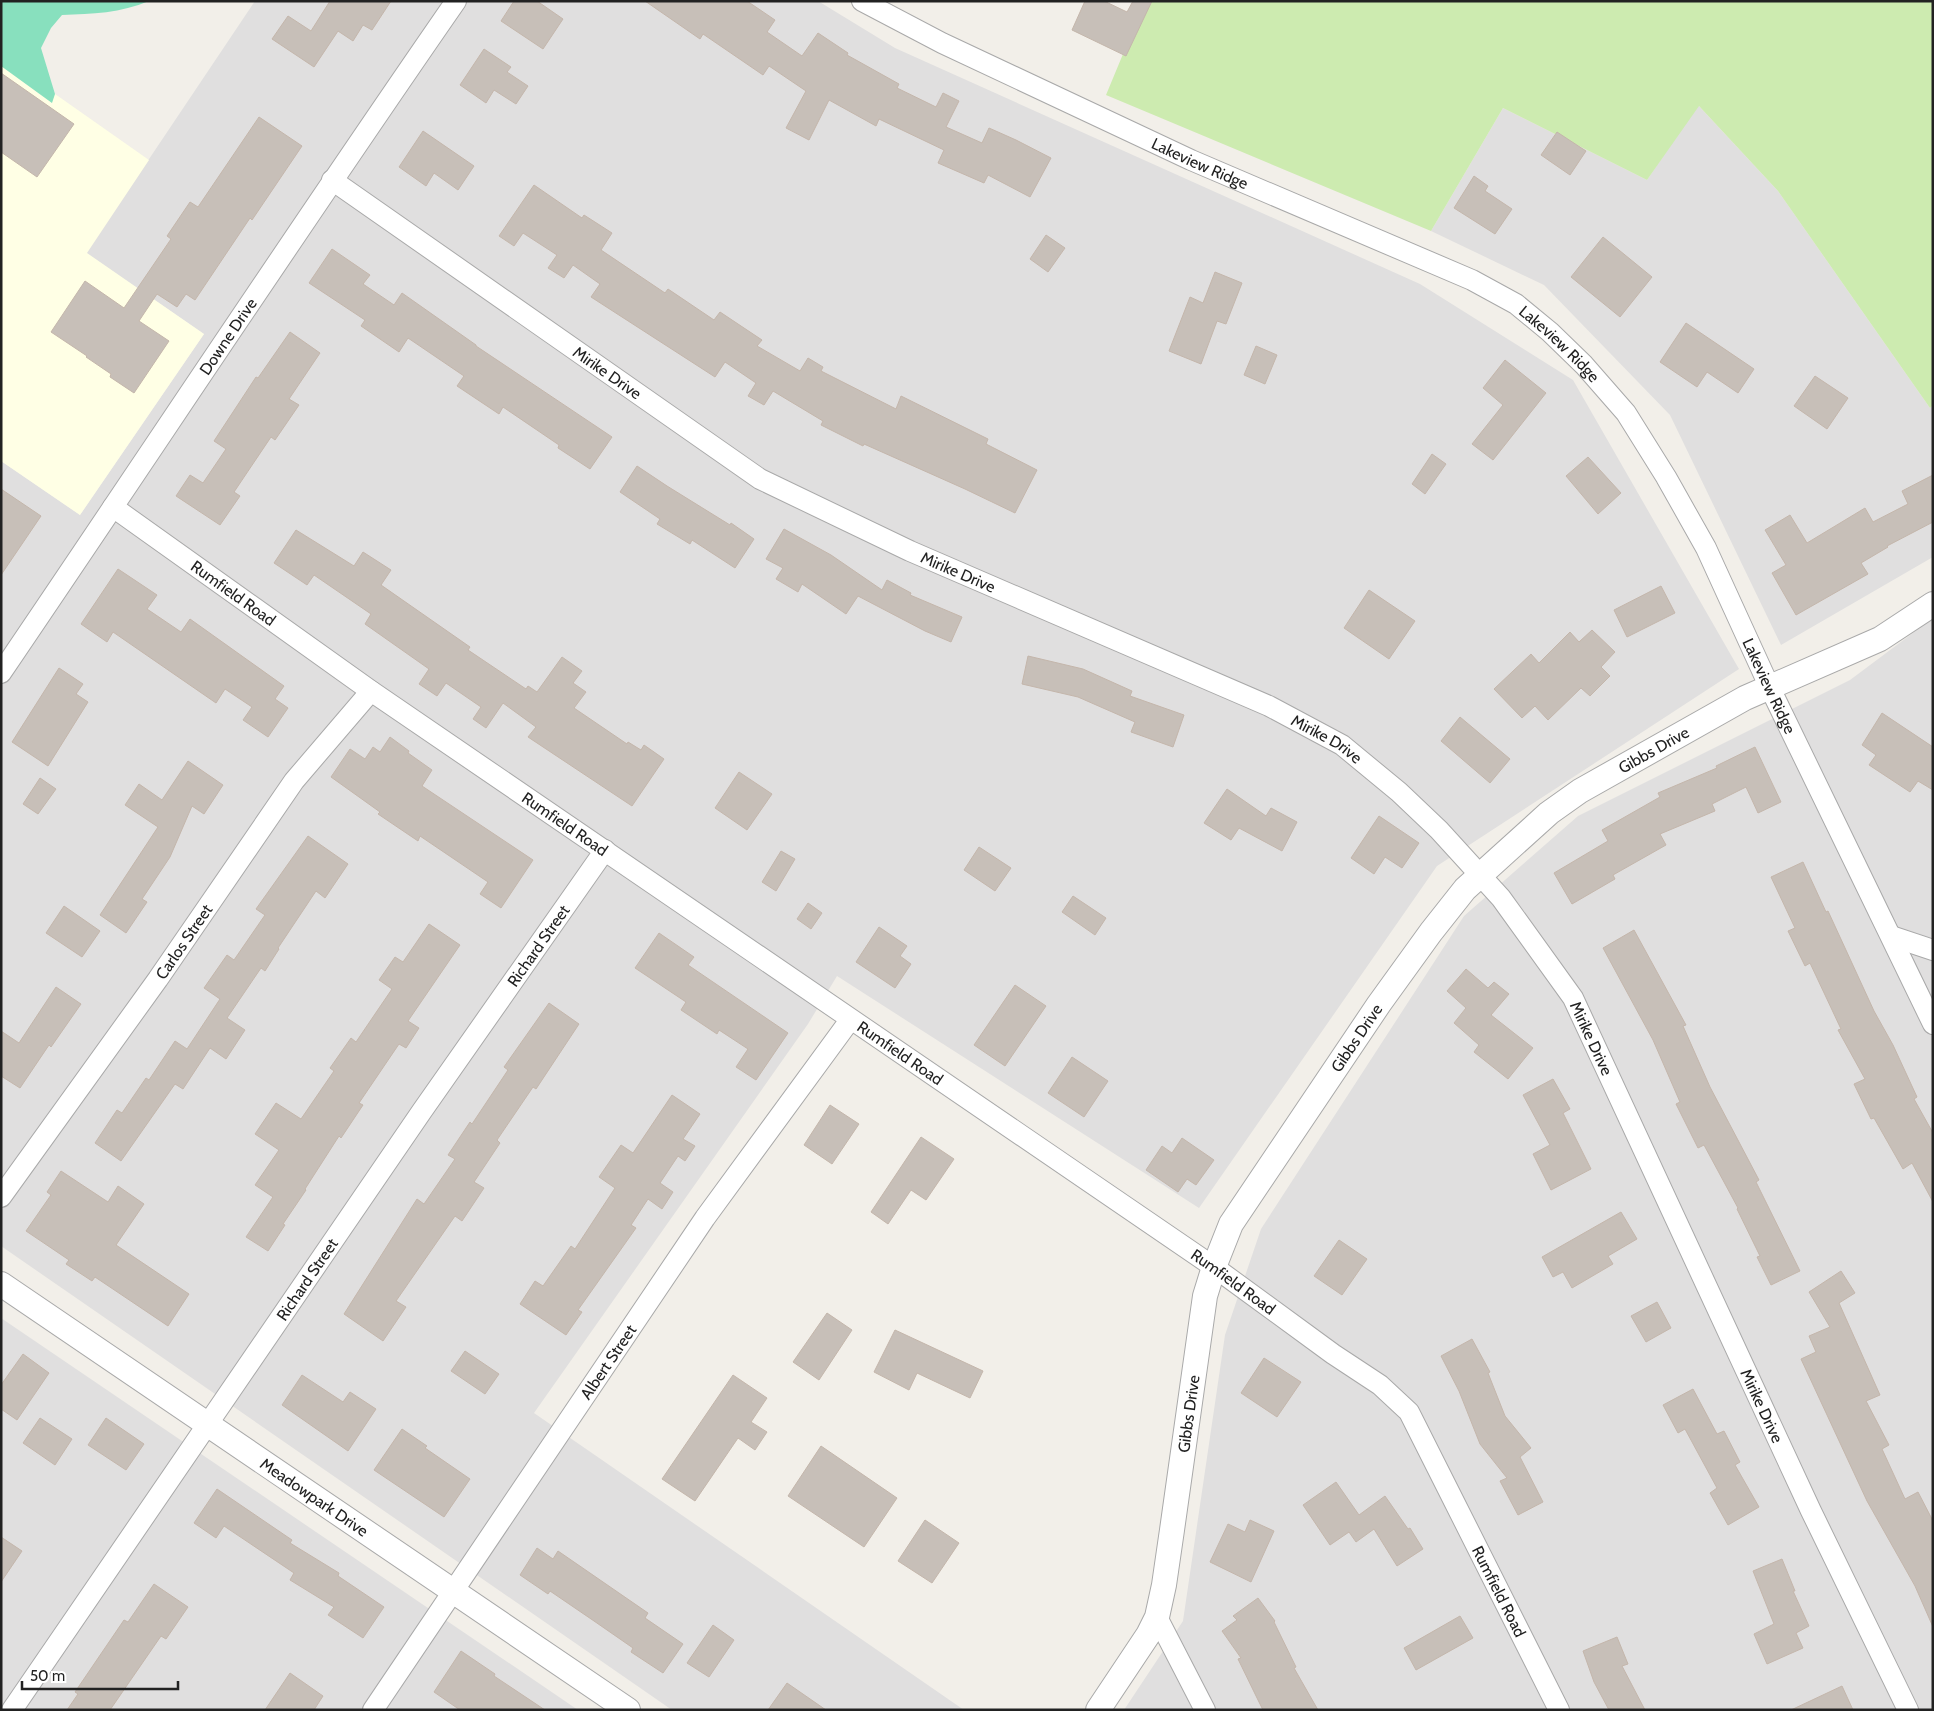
<svg xmlns="http://www.w3.org/2000/svg" width="1934" height="1711" font-family="Cabin,sans-serif">
	<rect width="100%" height="100%" fill="#f2efe9"/>
	<g fill="#e0dfdf">
		<path d="M255 1H818L895 48 1420 284 1573 380 1739 669 1437 866 1199 1208 837 976 808 1024 534 1413 964 1710H672L1 1246V461L80 515 204 334 86 253Z"/>
		<path d="M1698 105 1778 191 1930 408 1933 405V557L1781 645 1670 415 1544 285 1431 231 1503 108 1647 180Z"/>
		<path d="M1933 618V1710H1124L1183 1621 1225 1335 1261 1229 1464 916 1578 816 1850 680Z"/>
		<path d="M1 1318 559 1697 578 1710H1Z"/>
	</g>
	<path fill="#ffffe5" d="M1 56 149 160 87 253 204 334 80 515 1 461Z"/>
	<path fill="#cdebb0" d="M1145 1H1933V405L1930 408 1778 191 1699 106 1647 180 1503 108 1431 231 1106 95Z"/>
	<path fill="#88e0be" d="M1 1H149C121 13 92 14 62 15L51 28 41 48 55 94 52 103 1 66Z"/>
	<g fill="#c7bfb8" stroke="#c4b6ab">
		<path d="M330 1H391L372 30 363 25 353 41 338 31 314 67 272 39 288 16 311 31Z"/>
		<path d="M514 1H537L563 19 543 49 501 21Z"/>
		<path d="M645 1H747L775 20 767 32 802 56 818 33 848 53 847 55 899 84 897 88 936 107 943 93 959 101 946 127 982 143 989 128 1016 140 1051 158 1030 197 988 175 984 183 938 163 944 150 879 119 876 126 829 100 809 140 786 128 806 91 769 66 763 75 703 34 700 39Z"/>
		<path d="M1085 1H1104L1127 12 1133 1H1152L1126 56 1072 30Z"/>
		<path d="M484 49 511 67 507 72 528 86 516 104 494 90 486 103 460 85Z"/>
		<path d="M1 73 74 124 37 177 1 152Z"/>
		<path d="M259 117 302 146 252 220 250 218 195 300 186 294 177 307 157 294 139 321 169 341 134 393 110 377 111 374 86 357 87 356 51 332 85 281 124 308 171 239 167 236 190 202 198 207Z"/>
		<path d="M423 131 474 166 458 190 434 173 426 186 399 167Z"/>
		<path d="M1557 132 1586 151 1570 175 1541 155Z"/>
		<path d="M1474 176 1488 186 1485 191 1512 209 1495 234 1454 208Z"/>
		<path d="M534 185 582 218 584 215 612 233 601 250 665 293 668 289 714 320 720 312 762 340 757 346 800 371 808 358 823 367 821 371 896 409 901 396 988 439 986 444 1037 470 1015 513 965 489 864 444 863 446 821 425 823 421 773 391 764 405 748 396 756 383 725 362 715 377 591 297 600 284 573 265 564 278 548 268 557 255 523 233 514 246 499 236Z"/>
		<path d="M1046 235 1065 248 1048 272 1030 259Z"/>
		<path d="M1603 237 1652 277 1620 317 1571 277Z"/>
		<path d="M332 249 370 275 363 284 394 305 402 293 476 345V346L612 437 590 469 558 448 559 445 503 407 499 414 457 386 464 376 408 338 399 352 361 326 365 320 309 283Z"/>
		<path d="M1215 272 1242 283 1226 324 1217 321 1201 364 1169 351 1190 297 1203 303Z"/>
		<path d="M1686 323 1754 369 1738 393 1707 372 1697 387 1660 362Z"/>
		<path d="M290 332 320 353 289 399 299 405 275 440 271 437 234 492 240 496 220 525 176 496 190 475 203 483 226 449 214 441 256 377 258 378Z"/>
		<path d="M1256 346 1277 355 1265 384 1244 375Z"/>
		<path d="M1505 360 1546 393 1493 460 1472 444 1503 405 1483 388Z"/>
		<path d="M1815 376 1848 398 1827 429 1794 406Z"/>
		<path d="M1432 454 1446 464 1425 494 1412 484Z"/>
		<path d="M1588 457 1621 493 1598 514 1566 476Z"/>
		<path d="M637 466 667 486 730 525 731 523 754 539 735 568 692 540 690 544 657 524 660 519 620 492Z"/>
		<path d="M1933 475V522L1887 546 1888 547 1861 563 1868 574 1796 615 1772 573 1786 565 1765 530 1790 515 1807 543 1865 508 1873 522 1908 504 1902 491Z"/>
		<path d="M1 489 41 516 1 575Z"/>
		<path d="M784 529 831 555 882 590 887 580 911 593 910 595 962 617 951 642 925 631 858 596 846 614 802 584 798 592 776 579 783 568 766 559Z"/>
		<path d="M296 530 354 566 363 552 391 570 381 585 470 647 468 650 526 689 528 686 537 692 562 657 582 671 573 683 586 692 574 708 627 744 628 742 641 750 644 745 664 759 632 806 528 737 536 727 503 703 486 728 473 719 481 707 446 683 437 696 419 684 429 669 365 624 371 614 314 575 307 585 274 563Z"/>
		<path d="M118 569 157 595 147 609 181 632 190 619 284 686 275 699 288 708 268 737 243 720 252 707 225 689 216 703 113 632 107 642 81 624Z"/>
		<path d="M1661 586 1675 613 1627 637 1614 610Z"/>
		<path d="M1369 590 1415 621 1389 659 1344 628Z"/>
		<path d="M1592 630 1615 652 1601 667 1610 676 1590 696 1581 688 1548 720 1535 706 1522 718 1494 689 1531 654 1539 663 1570 632 1579 642Z"/>
		<path d="M1028 656 1083 669 1132 691 1130 696 1184 715 1173 747 1131 732 1135 722 1078 697 1022 684Z"/>
		<path d="M59 668 83 684 76 694 88 702 48 766 12 742Z"/>
		<path d="M1882 713 1933 747V790L1918 781 1910 792 1869 765 1876 755 1862 745Z"/>
		<path d="M1460 717 1510 759 1490 783 1441 741Z"/>
		<path d="M390 737 409 751 408 753 432 770 422 786 533 860 501 908 480 894 488 882 420 836 418 841 378 814 380 812 331 777 350 749 365 759 373 747 380 752Z"/>
		<path d="M1755 747 1781 802 1758 813 1746 787 1712 804 1715 811 1660 834 1666 845 1613 875 1615 879 1572 904 1554 873 1608 841 1602 830 1660 797 1658 793 1717 768 1716 766Z"/>
		<path d="M188 761 223 785 204 814 192 806 170 857 142 899 147 902 126 933 100 915 158 827 125 805 139 784 162 800Z"/>
		<path d="M739 772 772 794 747 830 715 808Z"/>
		<path d="M40 778 56 789 38 814 23 804Z"/>
		<path d="M1227 789 1266 816 1271 808 1297 822 1282 851 1239 828 1231 840 1204 823Z"/>
		<path d="M1379 816 1419 843 1402 868 1385 857 1374 874 1351 858Z"/>
		<path d="M308 836 348 864 325 898 316 891 278 948 279 949 265 971 261 968 227 1018 245 1030 226 1059 210 1048 183 1089 175 1084 121 1161 95 1143 117 1110 122 1113 146 1078 149 1080 175 1041 187 1049 220 999 204 988 227 955 234 960 265 915 256 909Z"/>
		<path d="M979 847 1011 868 995 891 964 870Z"/>
		<path d="M781 851 795 859 776 891 762 882Z"/>
		<path d="M1803 862 1826 912 1828 911 1874 1011 1893 1045 1917 1097 1914 1099 1933 1133V1202L1912 1163 1903 1169 1874 1118 1871 1119 1854 1084 1865 1079 1838 1030 1841 1029 1810 963 1805 966 1788 931 1795 928 1771 877Z"/>
		<path d="M1073 896 1106 918 1095 935 1062 912Z"/>
		<path d="M808 903 822 913 811 929 797 919Z"/>
		<path d="M64 906 100 931 82 957 46 933Z"/>
		<path d="M429 924 460 945 408 1021 419 1028 406 1048 399 1044 359 1103 363 1105 341 1138 339 1136 305 1189 306 1190 283 1224 285 1225 268 1251 246 1237 273 1197 255 1185 279 1150 255 1134 276 1103 301 1119 334 1071 330 1068 351 1038 356 1042 392 989 379 980 395 957 403 962Z"/>
		<path d="M879 927 907 946 900 956 911 964 895 988 856 962Z"/>
		<path d="M1634 930 1686 1025 1683 1026 1710 1087 1759 1180 1756 1182 1800 1271 1771 1285 1757 1257 1760 1256 1737 1209 1738 1208 1704 1145 1698 1148 1676 1104 1680 1102 1653 1040 1603 948Z"/>
		<path d="M659 933 694 957 688 965 788 1033 756 1080 736 1067 748 1049 719 1030 717 1034 681 1010 686 1002 635 968Z"/>
		<path d="M1466 969 1488 988 1494 982 1509 994 1491 1015 1533 1048 1508 1079 1474 1052 1479 1045 1454 1023 1466 1008 1447 991Z"/>
		<path d="M1015 985 1046 1006 1005 1066 974 1045Z"/>
		<path d="M56 987 81 1004 51 1047 49 1045 20 1088 1 1076V1031L19 1043Z"/>
		<path d="M549 1003 579 1024 536 1089 533 1087 497 1140 500 1143 474 1182 484 1188 462 1221 455 1216 396 1301 406 1307 383 1341 344 1314 417 1199 424 1204 455 1159 448 1155 470 1122 472 1124 508 1070 504 1067Z"/>
		<path d="M1072 1057 1108 1081 1084 1117 1048 1093Z"/>
		<path d="M1553 1079 1570 1109 1563 1113 1591 1169 1551 1190 1533 1154 1550 1145 1523 1095Z"/>
		<path d="M672 1095 700 1114 683 1139 695 1146 685 1161 678 1156 660 1183 673 1192 662 1209 648 1199 631 1225 636 1228 578 1310 582 1312 566 1335 520 1304 535 1281 543 1286 571 1246 575 1249 615 1188 599 1177 621 1145 633 1153Z"/>
		<path d="M830 1105 859 1124 832 1164 804 1145Z"/>
		<path d="M921 1137 954 1159 926 1200 911 1190 888 1224 871 1212Z"/>
		<path d="M1182 1138 1214 1160 1196 1185 1187 1179 1178 1192 1146 1170 1162 1146 1172 1153Z"/>
		<path d="M61 1171 108 1202 118 1186 144 1204 116 1245 189 1294 168 1326 95 1277 92 1281 66 1264 69 1260 26 1231 51 1195 47 1192Z"/>
		<path d="M1621 1212 1637 1239 1608 1256 1613 1264 1572 1288 1563 1272 1553 1277 1542 1257Z"/>
		<path d="M1339 1240 1367 1259 1342 1295 1314 1276Z"/>
		<path d="M1841 1271 1855 1293 1839 1303 1880 1395 1866 1401 1889 1445 1882 1449 1905 1499 1918 1492 1933 1521V1627L1915 1586 1867 1501 1801 1359 1816 1352 1809 1336 1830 1327 1809 1292Z"/>
		<path d="M1657 1302 1671 1328 1646 1342 1631 1316Z"/>
		<path d="M827 1313 852 1330 819 1380 793 1362Z"/>
		<path d="M895 1330 983 1371 970 1398 917 1373 909 1390 874 1372Z"/>
		<path d="M1472 1339 1490 1372 1488 1373 1505 1416 1531 1448 1520 1457 1543 1502 1518 1515 1500 1481 1507 1478 1480 1444 1459 1391 1441 1356Z"/>
		<path d="M465 1351 499 1374 485 1394 451 1371Z"/>
		<path d="M23 1354 49 1373 17 1420 1 1409V1385Z"/>
		<path d="M1264 1358 1301 1382 1277 1417 1241 1393Z"/>
		<path d="M302 1375 343 1402 350 1392 376 1409 348 1451 282 1405Z"/>
		<path d="M733 1375 767 1398 751 1422 767 1432 755 1450 738 1438 695 1501 662 1479Z"/>
		<path d="M1693 1389 1717 1434 1724 1431 1740 1462 1735 1465 1759 1507 1728 1525 1710 1493 1717 1488 1685 1429 1678 1433 1663 1405Z"/>
		<path d="M40 1418 72 1439 55 1465 23 1443Z"/>
		<path d="M106 1418 144 1444 126 1470 88 1445Z"/>
		<path d="M402 1429 427 1446 425 1448 470 1479 444 1517 374 1470Z"/>
		<path d="M821 1446 897 1498 864 1547 788 1496Z"/>
		<path d="M1336 1482 1359 1515 1385 1496 1408 1529 1410 1528 1423 1549 1397 1566 1374 1529 1356 1542 1349 1532 1330 1545 1303 1505Z"/>
		<path d="M217 1489 292 1540 290 1543 339 1573 338 1576 384 1607 363 1638 328 1615 334 1607 290 1580 294 1573 224 1526 216 1538 194 1523Z"/>
		<path d="M925 1520 959 1543 932 1583 898 1561Z"/>
		<path d="M1250 1520 1274 1531 1251 1582 1210 1562 1228 1524 1245 1532Z"/>
		<path d="M1 1537 22 1551 1 1582Z"/>
		<path d="M537 1548 553 1559 558 1551 648 1613 645 1618 683 1644 663 1673 631 1652 633 1648 594 1621 550 1591 548 1594 520 1575Z"/>
		<path d="M1782 1559 1795 1591H1793L1809 1626 1796 1633 1803 1648 1767 1664 1754 1634 1774 1624 1753 1571Z"/>
		<path d="M154 1584 188 1607 166 1639 161 1636 110 1710H67L78 1694 75 1692 124 1620 128 1622Z"/>
		<path d="M1258 1598 1275 1621 1274 1622 1296 1667 1294 1668 1318 1710H1263L1258 1700 1238 1659 1241 1658 1222 1631 1237 1620 1233 1616Z"/>
		<path d="M1460 1616 1473 1638 1416 1670 1404 1648Z"/>
		<path d="M713 1625 734 1640 709 1677 687 1663Z"/>
		<path d="M1617 1637 1628 1664 1622 1666 1645 1710H1609L1594 1682 1583 1651Z"/>
		<path d="M461 1651 495 1674 494 1676 545 1710H460L434 1692Z"/>
		<path d="M290 1673 323 1696 314 1710H265Z"/>
		<path d="M787 1683 826 1710H768Z"/>
		<path d="M1842 1686 1853 1710H1791Z"/>
	</g>
	<g fill="none" stroke-linecap="round" stroke-linejoin="round">
		<defs>
			<g id="minor">
				<path id="s1" d="M862 1 942 43 1191 160 1472 280 1516 304 1550 332 1584 365 1626 413 1666 477 1706 548 1770 688 1933 1024"/>
				<path id="s2" d="M332 180 760 479 910 551 1269 706 1342 745 1399 792 1439 830 1501 898 1573 998 1811 1511 1908 1710"/>
				<path id="s3" d="M113 507 371 691 1214 1267 1333 1354 1380 1385 1409 1412 1559 1710"/>
				<path id="s4" d="M1 673C153 449 302 223 456 1"/>
				<path d="M1891 936 1933 950"/>
				<path id="s5" d="M1 1197 158 979 294 781 371 691"/>
				<path d="M1157 1617 1205 1710"/>
				<path id="s6" d="M12 1710 422 1111 605 850"/>
				<path id="s7" d="M373 1710 705 1218 850 1020"/>
			</g>
			<g id="tertiary">
				<path id="s8" d="M1 1284 628 1710"/>
				<path id="s9" d="M1098 1710 1148 1635 1157 1617 1164 1585 1172 1530 1205 1296 1214 1267 1231 1224 1379 1004 1431 932 1465 889 1549 813 1580 791 1745 698 1880 639 1933 604"/>
			</g>
		</defs>
		<use href="#minor" stroke="#a9a9a9" stroke-width="22"/>
		<use href="#tertiary" stroke="#a9a9a9" stroke-width="26"/>
		<use href="#minor" stroke="#fff" stroke-width="20"/>
		<use href="#tertiary" stroke="#fff" stroke-width="24"/>
	</g>
	<g text-anchor="middle" stroke-width="5" stroke-linejoin="round" paint-order="stroke">
		<g font-size="16" fill="#222" stroke="#fff">
			<text dy="6" stroke="none"><textPath href="#s1" startOffset="375">Lakeview Ridge</textPath></text>
			<text dy="6" stroke="none"><textPath href="#s4" startOffset="406">Downe Drive</textPath></text>
			<text dy="6" stroke="none"><textPath href="#s1" startOffset="780">Lakeview Ridge</textPath></text>
			<text dy="6" stroke="none"><textPath href="#s2" startOffset="336">Mirike Drive</textPath></text>
			<text dy="6" stroke="none"><textPath href="#s2" startOffset="741">Mirike Drive</textPath></text>
			<text dy="6" stroke="none"><textPath href="#s3" startOffset="148">Rumfield Road</textPath></text>
			<text dy="6" stroke="none"><textPath href="#s1" startOffset="1185">Lakeview Ridge</textPath></text>
			<text dy="6" stroke="none"><textPath href="#s2" startOffset="1146">Mirike Drive</textPath></text>
			<text dy="6" stroke="none"><textPath href="#s9" startOffset="1156">Gibbs Drive</textPath></text>
			<text dy="6" stroke="none"><textPath href="#s3" startOffset="552">Rumfield Road</textPath></text>
			<text dy="6" stroke="none"><textPath href="#s5" startOffset="314">Carlos Street</textPath></text>
			<text dy="6" stroke="none"><textPath href="#s6" startOffset="928">Richard Street</textPath></text>
			<text dy="6" stroke="none"><textPath href="#s9" startOffset="736">Gibbs Drive</textPath></text>
			<text dy="6" stroke="none"><textPath href="#s2" startOffset="1551">Mirike Drive</textPath></text>
			<text dy="6" stroke="none"><textPath href="#s3" startOffset="958">Rumfield Road</textPath></text>
			<text dy="6" stroke="none"><textPath href="#s6" startOffset="522">Richard Street</textPath></text>
			<text dy="6" stroke="none"><textPath href="#s3" startOffset="1362">Rumfield Road</textPath></text>
			<text dy="6" stroke="none"><textPath href="#s7" startOffset="420">Albert Street</textPath></text>
			<text dy="6" stroke="none"><textPath href="#s2" startOffset="1956">Mirike Drive</textPath></text>
			<text dy="6" stroke="none"><textPath href="#s9" startOffset="316">Gibbs Drive</textPath></text>
			<text dy="6" stroke="none"><textPath href="#s8" startOffset="379">Meadowpark Drive</textPath></text>
			<text dy="6" stroke="none"><textPath href="#s3" startOffset="1782">Rumfield Road</textPath></text>
		</g>
	</g>
	<rect width="1934" height="1711" fill="none" stroke="#222222" stroke-width="5"/>
	<path d="M22 1681v8h156v-8" fill="none" stroke="#222222" stroke-width="2.5"/>
	<text x="30" y="1681" font-size="15" fill="#222222" stroke="#ffffff" stroke-width="4" paint-order="stroke">50 m</text>
</svg>
